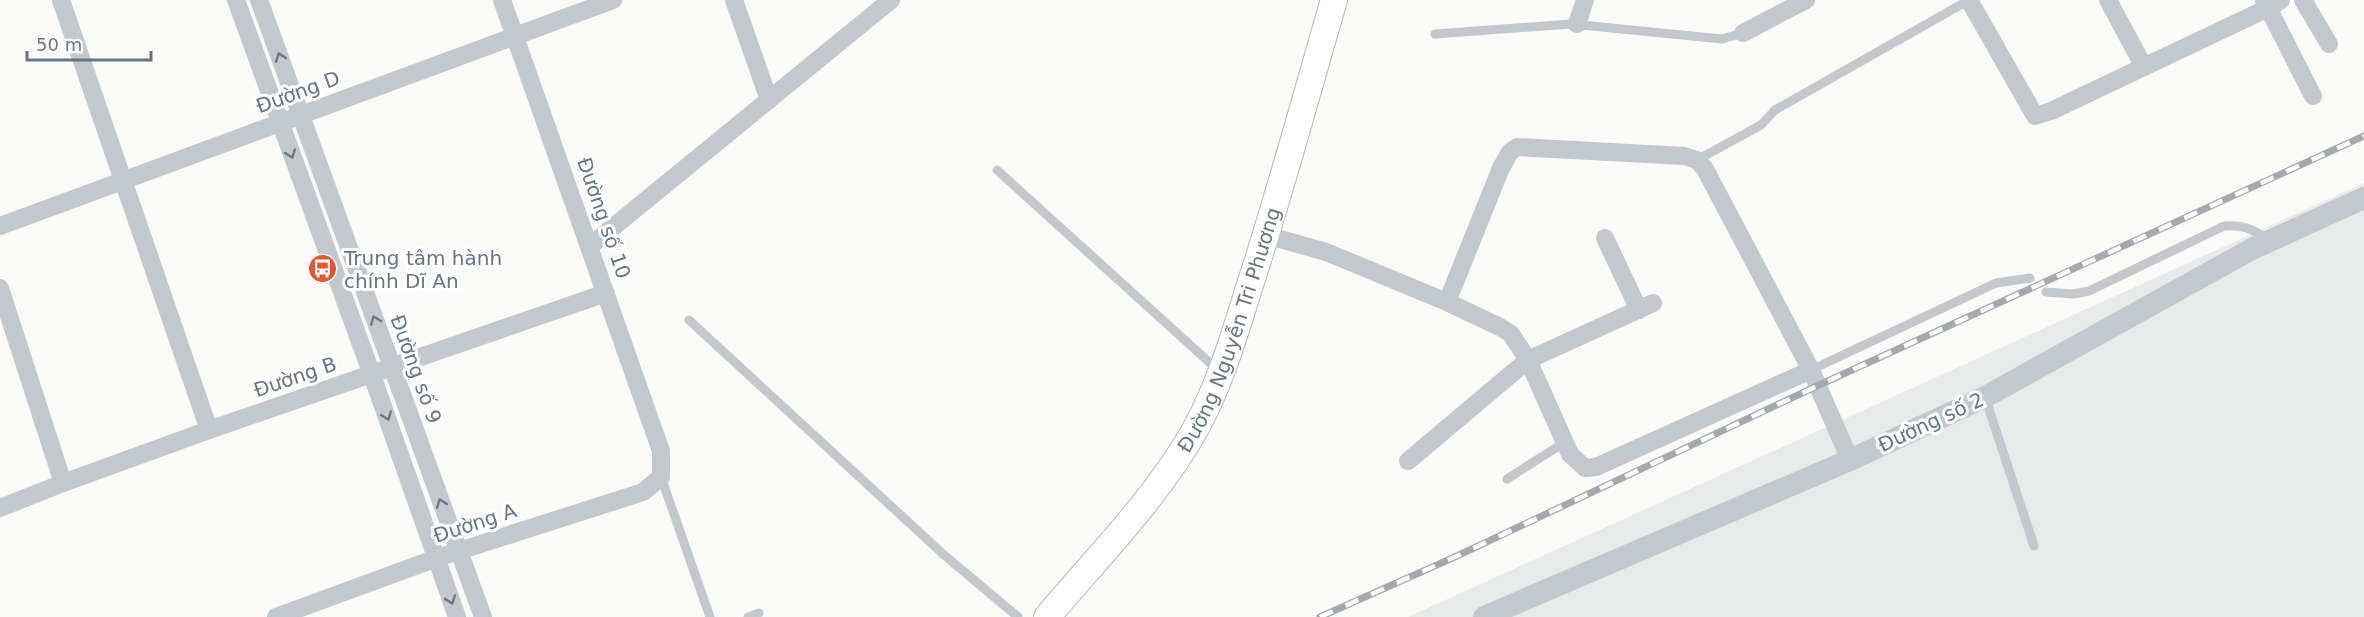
<svg xmlns="http://www.w3.org/2000/svg" width="2364" height="617" font-family="'DejaVu Sans',sans-serif">
	<rect width="100%" height="100%" fill="#fafaf8"/>
	<path fill="#e8e9e9" d="M2364 183V617H1408Z"/>
	<g fill="none" stroke-linecap="round" stroke-linejoin="round">
		<defs>
			<g id="secondary">
				<path id="s1" d="M1047 617C1097 558 1158 496 1196 428 1220 384 1234 336 1249 288 1280 193 1306 96 1334 0"/>
			</g>
		</defs>
		<use href="#secondary" stroke="#b3babf" stroke-width="28"/>
		<g stroke="#c3c8cc" stroke-width="9">
			<path d="M1435 34 1571 24 1722 39 1743 33"/>
			<path d="M1697 160 1761 125 1775 110 1969 0"/>
			<path d="M997 170 1220 372"/>
			<path d="M2046 292 2073 294 2089 291 2224 226C2241 225 2254 228 2266 240"/>
			<path d="M689 320 943 554 1018 617"/>
			<path d="M1811 370 1996 283 2030 278"/>
			<path d="M1985 397 2034 546"/>
			<path d="M661 477 710 617"/>
			<path d="M1507 479 1565 442"/>
			<path d="M748 617 759 613"/>
		</g>
		<g stroke="#c3c8cc" stroke-width="18">
			<path d="M61 0 209 430"/>
			<path d="M236 0 372 375 457 617"/>
			<path d="M259 0 483 617"/>
			<path d="M734 0 769 100"/>
			<path d="M1969 0 2035 116 2051 111 2268 8 2281 0"/>
			<path d="M2108 0 2144 67"/>
			<path d="M2264 0 2313 96"/>
			<path d="M2303 0 2329 44"/>
			<path d="M1577 24 1585 0"/>
			<path d="M1743 33 1806 0"/>
			<path d="M0 226 613 0"/>
			<path d="M1266 235 1326 252 1447 302 1500 327 1511 334 1528 360 1570 454 1585 468 1596 467 1811 370"/>
			<path d="M1605 238 1639 310"/>
			<path d="M590 246 891 0"/>
			<path d="M0 288 63 483"/>
			<path d="M1447 302 1501 168 1510 152 1517 147 1684 156 1697 160 1705 169 1811 370 1850 460"/>
			<path d="M1408 461 1528 360 1653 303"/>
			<path d="M0 508 63 483 209 430 606 293"/>
			<path d="M276 617 437 558 643 492 661 477V451L502 0"/>
		</g>
		<path stroke="#c3c8cc" stroke-width="22" d="M1484 617 1850 460 1985 397 2252 249 2364 198"/>
		<use href="#secondary" stroke="#fff" stroke-width="26"/>
		<defs>
			<path id="rail" d="M1320 617 1457 556 1817 386 2364 136"/>
		</defs>
		<use href="#rail" stroke="#a2aab0" stroke-width="7"/>
		<use href="#rail" stroke="#fff" stroke-width="4.5" stroke-dasharray="14" stroke-linecap="butt"/>
	</g>
	<defs><path id="oneway-chevron" d="M-2-3.5L2.5 0L-2 3.5" fill="none" stroke-width="1.6" stroke-linecap="round" stroke-linejoin="round" transform="scale(1.5)"/></defs>
	<g stroke="#6a7a87">
		<use href="#oneway-chevron" transform="translate(280 57) rotate(-109)"/>
		<use href="#oneway-chevron" transform="translate(291 154) rotate(70)"/>
		<use href="#oneway-chevron" transform="translate(375 320) rotate(-110)"/>
		<use href="#oneway-chevron" transform="translate(387 416) rotate(70)"/>
		<use href="#oneway-chevron" transform="translate(441 503) rotate(-110)"/>
		<use href="#oneway-chevron" transform="translate(451 600) rotate(71)"/>
	</g>
	<defs>
		<symbol id="bus-disc" viewBox="-11 -11 22 22"><circle r="9.5" fill="#e4572e" stroke="#fff"/><path d="M-5-6H5V4H4V6H2V4H-2V6H-4V4H-5ZM-3.5-4V0h7V-4ZM-3.5 1.2v1.5H-2V1.2ZM2 1.2v1.5H3.5V1.2Z" fill="#fff"/></symbol>
	</defs>
	<g fill-rule="evenodd">
		<use href="#bus-disc" x="306" y="252" width="33" height="33"/>
	</g>
	<g text-anchor="middle" stroke-width="6" stroke-linejoin="round" paint-order="stroke">
		<g font-size="20" fill="#657683" stroke="#fff">
			<text transform="translate(298 92) rotate(-20)" y="7">Đường D</text>
			<text transform="translate(604 218) rotate(71)" y="7">Đường số 10</text>
			<text dy="7" stroke="none"><textPath href="#s1" startOffset="345">Đường Nguyễn Tri Phương</textPath></text>
			<text transform="translate(416 369) rotate(70)" y="7">Đường số 9</text>
			<text transform="translate(295 377) rotate(-19)" y="7">Đường B</text>
			<text transform="translate(1931 422) rotate(-25)" y="7">Đường số 2</text>
			<text transform="translate(475 523) rotate(-18)" y="7">Đường A</text>
		</g>
		<g font-size="20" fill="#657683" stroke="#fff" text-anchor="start">
			<text x="344" y="265">Trung tâm hành<tspan x="344" dy="23">chính Dĩ An</tspan></text>
		</g>
	</g>
	<path d="M27 51v9h124v-9" fill="none" stroke="#657683" stroke-width="3"/>
	<text x="36" y="51" font-size="18" fill="#657683" stroke="#ffffff" stroke-width="4.5" paint-order="stroke">50 m</text>
</svg>
